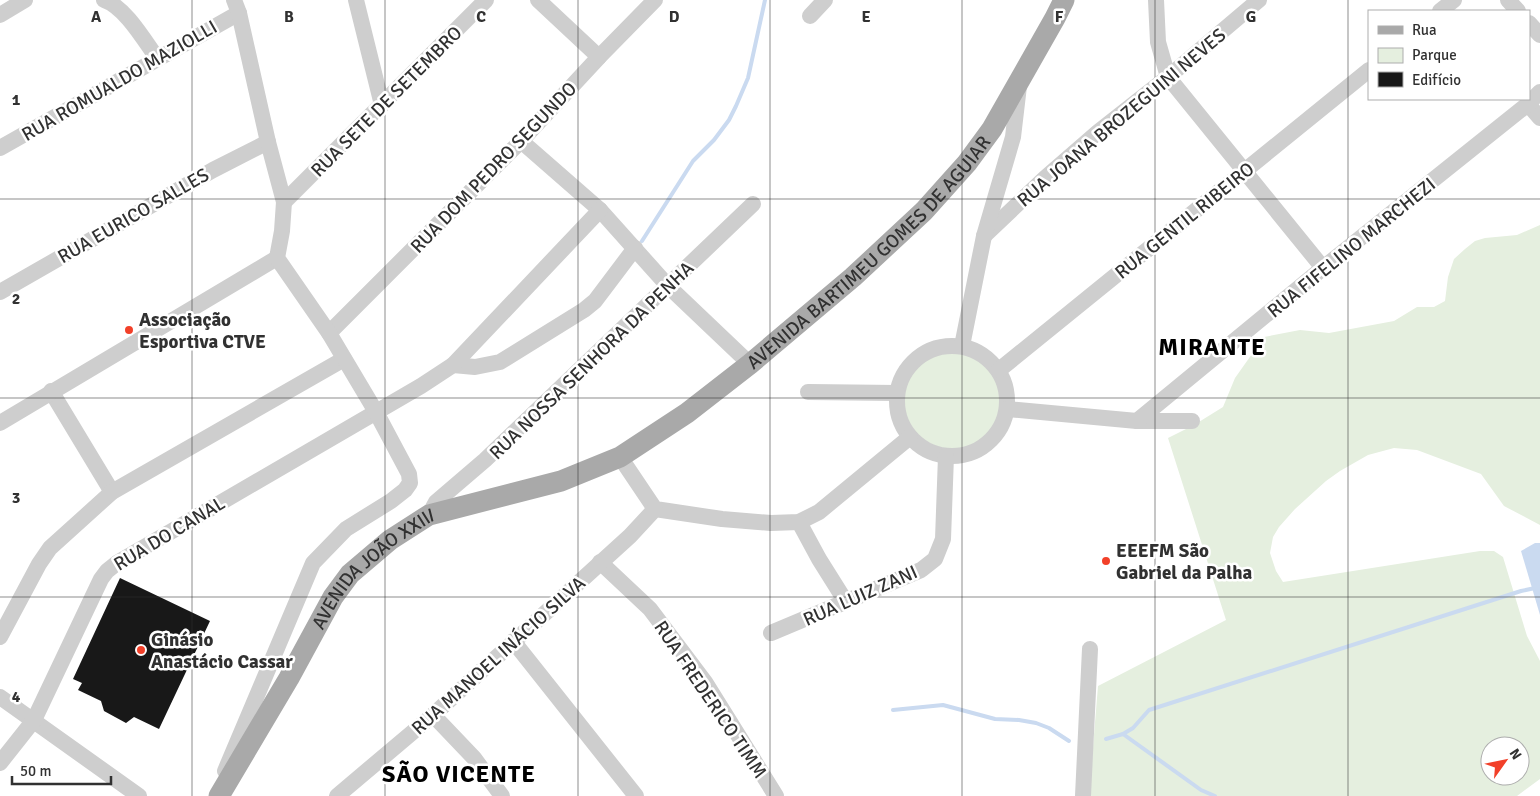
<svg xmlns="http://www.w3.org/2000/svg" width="1540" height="796" font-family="Signika,sans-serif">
	<rect width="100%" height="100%" fill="#fff"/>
	<g fill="#e5efdf" fill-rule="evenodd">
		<path d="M1540 225V525L1504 506 1481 474 1417 450 1394 448 1368 455 1340 471 1326 481 1295 509 1279 527 1273 537 1270 553 1276 571 1283 582 1480 551H1494L1503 557 1527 636 1540 661V779L1517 796H1089L1098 686 1226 620 1168 438 1194 425 1223 407 1235 378 1264 337 1300 330 1329 333 1394 321 1417 307H1434L1445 301 1448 277 1454 259 1465 249 1475 241 1485 238 1517 235ZM1490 746H1520V776H1490Z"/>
		<circle cx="953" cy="400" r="49"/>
	</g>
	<path fill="#cadaf0" d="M1535 543H1540V615L1521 551Z"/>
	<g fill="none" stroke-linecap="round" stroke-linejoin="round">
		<g stroke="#cadaf0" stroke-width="4">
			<path d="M642 241 693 161 714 140 729 120 736 106 748 78 765 0"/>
			<path d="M893 710 943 705 995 719 1019 720 1036 723 1049 728 1069 741"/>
			<path d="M1123 734 1201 790 1215 796"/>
			<path d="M1106 739 1123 734 1133 728 1149 710 1521 591 1540 587"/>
		</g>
	</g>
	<path fill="#181818" d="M120 578 210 621 159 729 134 717 126 723 104 711 101 701 78 690 82 683 73 679Z"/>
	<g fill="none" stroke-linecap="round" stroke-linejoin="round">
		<g stroke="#cecece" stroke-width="16">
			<path d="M104 0C125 7 144 40 157 58"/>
			<path d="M356 0 382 105"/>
			<path d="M538 0 599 57"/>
			<path d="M1156 0 1158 42 1168 77 1323 268"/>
			<path d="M1508 0 1518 11"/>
			<path d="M1440 11 1454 0"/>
			<path d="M0 15 25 0"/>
			<path d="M810 16 825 0"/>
			<path d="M1529 23 1540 35"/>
			<path d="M1528 104 1540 118"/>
			<path d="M521 141 600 210 668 286 750 364"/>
			<path d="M0 148 239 13"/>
			<path d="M284 202 486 0"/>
			<path d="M984 236 1045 178 1098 132 1168 77 1259 0"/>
			<path d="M0 292 213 170 268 142"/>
			<path d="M329 333 521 141 599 57 655 0"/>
			<circle cx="952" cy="401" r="55"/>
			<path d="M962 346 984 236 1013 137 1019 86"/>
			<path d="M453 365 475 367 500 362 584 310 595 301 635 248"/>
			<path d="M999 370 1369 70"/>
			<path d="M51 391 112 492"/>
			<path d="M808 392 897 393"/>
			<path d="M1007 409 1137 421H1192"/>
			<path d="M1137 421 1323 268 1528 104 1540 92"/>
			<path d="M0 423 277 258"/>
			<path d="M620 457 655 509 722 519 771 523 799 522 819 512 910 437"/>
			<path d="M429 515 436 502 485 460 753 204"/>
			<path d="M799 522 819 559 846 602"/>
			<path d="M600 562 650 609 705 682 776 796"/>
			<path d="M771 633 921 570 935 559 943 539 946 456"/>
			<path d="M0 637 39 564 50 548 112 492 344 359"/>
			<path d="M513 641 636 796"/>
			<path d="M0 697 139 796"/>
			<path d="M433 715 474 758 502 796"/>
			<path d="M0 763 34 720 101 579 107 571 117 563 421 386 453 365 600 210"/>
			<path d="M225 771 313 563 346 529 391 501 405 490 410 483 409 474 376 412 329 333 277 258 282 231 284 202 268 142 239 13 234 0"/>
			<path d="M337 796 433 715 630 536 655 509"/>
			<path d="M1083 796 1090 649"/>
		</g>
		<path stroke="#a9a9a9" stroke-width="21" id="s1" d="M219 796 289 678 333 597 350 574 390 540 429 515 561 481 620 457 687 413 750 364 853 277 924 211 967 163 992 129 1055 18 1064 0"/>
	</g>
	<path fill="none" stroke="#313131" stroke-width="1" stroke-opacity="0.55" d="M192 0V796M385 0V796M578 0V796M770 0V796M962 0V796M1155 0V796M1348 0V796M0 199H1540M0 398H1540M0 597H1540"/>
	<g fill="#f24029" stroke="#fff" stroke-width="2">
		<circle cx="129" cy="330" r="5"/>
		<circle cx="1106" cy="561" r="5"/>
		<circle cx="141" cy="650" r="5"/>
	</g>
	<g text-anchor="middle" stroke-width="5" stroke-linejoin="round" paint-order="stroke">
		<g font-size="19" fill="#313131" stroke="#fff">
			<text transform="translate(119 80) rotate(-30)" y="7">RUA ROMUALDO MAZIOLLI</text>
			<text transform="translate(386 101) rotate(-45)" y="7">RUA SETE DE SETEMBRO</text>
			<text transform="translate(1121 117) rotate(-40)" y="7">RUA JOANA BROZEGUINI NEVES</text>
			<text transform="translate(493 167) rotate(-46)" y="7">RUA DOM PEDRO SEGUNDO</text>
			<text transform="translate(133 215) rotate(-30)" y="7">RUA EURICO SALLES</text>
			<text transform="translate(1184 220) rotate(-39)" y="7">RUA GENTIL RIBEIRO</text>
			<text transform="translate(1351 247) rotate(-39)" y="7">RUA FIFELINO MARCHEZI</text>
			<text dy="7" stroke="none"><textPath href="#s1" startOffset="880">AVENIDA BARTIMEU GOMES DE AGUIAR</textPath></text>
			<text transform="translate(591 360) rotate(-44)" y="7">RUA NOSSA SENHORA DA PENHA</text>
			<text transform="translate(169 533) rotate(-31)" y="7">RUA DO CANAL</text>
			<text dy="7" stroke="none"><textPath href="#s1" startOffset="278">AVENIDA JOÃO XXIII</textPath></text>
			<text transform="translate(860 595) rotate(-24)" y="7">RUA LUIZ ZANI</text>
			<text transform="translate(498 655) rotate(-42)" y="7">RUA MANOEL INÁCIO SILVA</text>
			<text transform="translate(711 699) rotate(56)" y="7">RUA FREDERICO TIMM</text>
		</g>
		<g font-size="19" font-weight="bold" fill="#313131" stroke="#fff" text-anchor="start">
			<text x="139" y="326">Associação<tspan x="139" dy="22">Esportiva CTVE</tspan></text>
			<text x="1116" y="557">EEEFM São<tspan x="1116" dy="22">Gabriel da Palha</tspan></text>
			<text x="151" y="646">Ginásio<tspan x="151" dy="22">Anastácio Cassar</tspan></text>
		</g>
		<g font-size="24" font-weight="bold" letter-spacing="1" fill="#000" stroke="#fff">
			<text x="1212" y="355">MIRANTE</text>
			<text x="459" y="782">SÃO VICENTE</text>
		</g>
	</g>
	<g font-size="16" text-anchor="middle" font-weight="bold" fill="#313131" stroke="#fff" stroke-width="5" stroke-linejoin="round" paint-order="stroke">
		<text x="96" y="22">A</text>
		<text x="289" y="22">B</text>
		<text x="481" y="22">C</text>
		<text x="674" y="22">D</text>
		<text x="866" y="22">E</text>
		<text x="1059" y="22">F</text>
		<text x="1251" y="22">G</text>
		<text x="16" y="105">1</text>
		<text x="16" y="304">2</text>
		<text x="16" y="503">3</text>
		<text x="16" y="702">4</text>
	</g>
	<rect x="1368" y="10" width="162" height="90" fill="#ffffff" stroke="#adadad"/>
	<rect x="1378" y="26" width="25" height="8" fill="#a9a9a9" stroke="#adadad"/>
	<text x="1412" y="35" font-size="15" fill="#313131">Rua</text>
	<rect x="1378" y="48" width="25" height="15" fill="#e5efdf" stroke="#adadad"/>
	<text x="1412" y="60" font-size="15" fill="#313131">Parque</text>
	<rect x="1378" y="72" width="25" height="15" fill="#181818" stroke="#adadad"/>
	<text x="1412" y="85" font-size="15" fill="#313131">Edifício</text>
	<g transform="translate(1505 761) rotate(57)"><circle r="24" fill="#ffffff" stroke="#adadad"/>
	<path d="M0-4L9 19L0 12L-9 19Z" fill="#f24029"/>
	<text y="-8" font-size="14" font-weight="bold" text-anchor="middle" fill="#313131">N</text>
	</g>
	<path d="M12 776v8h99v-8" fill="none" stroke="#313131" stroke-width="2.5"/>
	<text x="20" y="776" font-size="15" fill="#313131" stroke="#ffffff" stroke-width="4" paint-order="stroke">50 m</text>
</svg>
